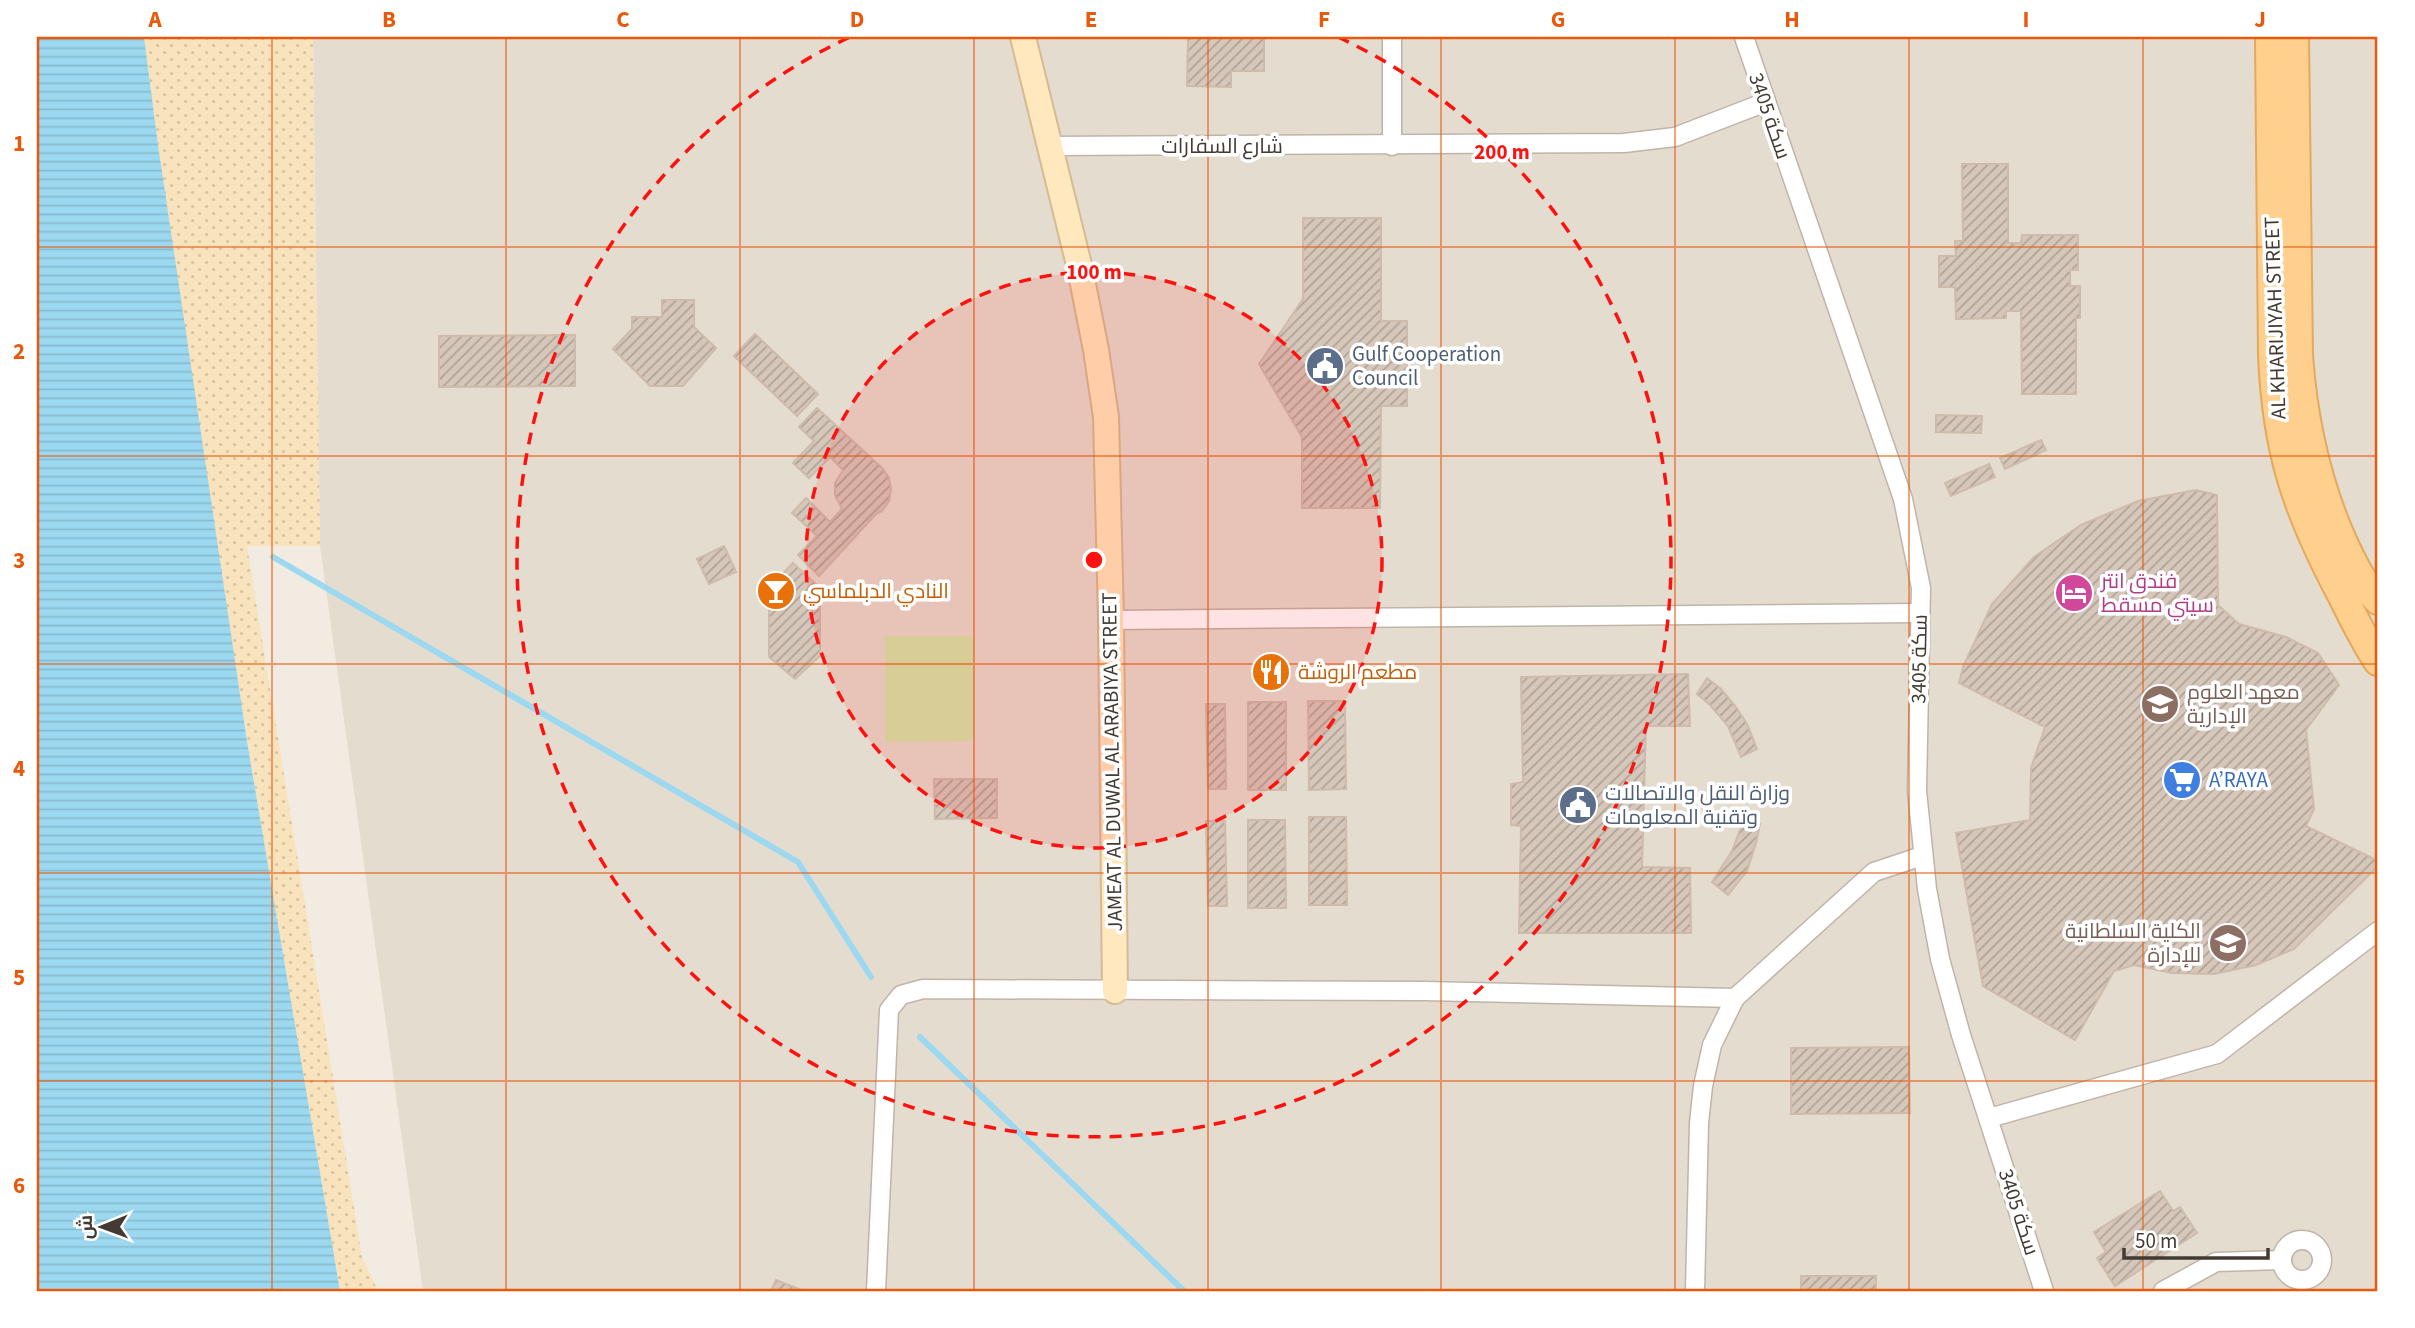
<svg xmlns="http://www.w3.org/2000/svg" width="2415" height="1328" font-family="'Source Sans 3',Cairo,sans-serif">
	<defs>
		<pattern id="sand-dots" width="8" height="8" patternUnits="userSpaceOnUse" patternTransform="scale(1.75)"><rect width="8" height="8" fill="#f8e3bc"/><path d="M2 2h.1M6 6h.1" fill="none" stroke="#d6c4a2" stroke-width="1.8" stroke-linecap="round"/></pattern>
		<pattern id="water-rules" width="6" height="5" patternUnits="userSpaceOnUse" patternTransform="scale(1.75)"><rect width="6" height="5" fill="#9cd9f0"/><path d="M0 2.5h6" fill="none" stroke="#88bbce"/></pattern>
		<pattern id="building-hatch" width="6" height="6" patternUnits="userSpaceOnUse" patternTransform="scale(1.75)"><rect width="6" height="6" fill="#d6c7ba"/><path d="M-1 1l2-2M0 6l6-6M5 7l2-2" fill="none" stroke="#afa398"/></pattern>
	</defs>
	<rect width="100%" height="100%" fill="#f1ebe2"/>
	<path fill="#e5dcd0" d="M313 37H2378V1291H423L320 546Z"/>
	<path fill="#d3e7aa" d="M885 636H973V741L885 742Z"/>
	<path fill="url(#sand-dots)" d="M144 37H313L320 546H247L362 1257 378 1291H340C269 874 197 457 144 37Z"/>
	<path fill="url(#water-rules)" d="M37 37H144L158 145 247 741 340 1291H37Z"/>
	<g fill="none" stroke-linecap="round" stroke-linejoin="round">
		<g stroke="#9cd9f0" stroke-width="6">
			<path d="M273 557 798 862 871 977"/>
			<path d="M920 1037 1184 1291"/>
		</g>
	</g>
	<g fill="url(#building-hatch)" stroke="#cebbab" stroke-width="2">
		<path d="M1188 37H1264V71H1231V87L1187 86Z"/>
		<path d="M1962 164H2008V243H2021L2022 235H2078V270H2070V286H2080V318H2076V394H2022L2021 311H2006V318L1956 319 1955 287H1939V256H1956L1955 241H1963Z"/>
		<path d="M1303 218H1381V321H1407V406H1381L1380 508H1302V437L1259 364 1303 299Z"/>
		<path d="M662 300H694V327L716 348 683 386H650L613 349 632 329V317H662Z"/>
		<path d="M755 334 818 394 797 416 734 356Z"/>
		<path d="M575 335V386L439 387V336Z"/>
		<path d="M817 408 882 468 889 478 891 489 889 501 882 511 876 514 819 576 798 555 817 536 792 513 806 498 830 522 842 509 835 495V483L843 470 830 457 809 478 793 463 814 441 799 427Z"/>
		<path d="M1936 415 1982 416 1981 433 1936 432Z"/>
		<path d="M2041 440 2046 450 2005 469 2000 458Z"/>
		<path d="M1989 464 1995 477 1951 496 1945 483Z"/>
		<path d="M2196 490 2217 495 2218 605 2239 624 2286 637 2318 653 2339 685 2306 730 2314 809 2306 826 2378 861V866L2294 949 2256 965 2214 974 2172 973 2134 965 2114 971 2075 1040 1983 986 1956 833 2030 820 2031 768 2045 727 1959 683 1963 667 1992 604 2034 557 2081 525 2138 501Z"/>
		<path d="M724 546 736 572 709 584 697 559Z"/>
		<path d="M793 563 820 588V656L795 679 769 657V588Z"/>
		<path d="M1688 674 1690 726H1646L1642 867 1690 868 1691 933H1519L1521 826 1511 825V784L1523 782 1521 677Z"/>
		<path d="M1707 678 1721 689 1736 707 1747 724 1757 749 1741 757 1728 726 1710 705 1697 694Z"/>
		<path d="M1308 701H1345L1346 789 1309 790Z"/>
		<rect x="1248" y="702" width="38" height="88"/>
		<path d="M1206 704H1225L1226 789H1208Z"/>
		<path d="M934 779H997V818L935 819Z"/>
		<path d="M1309 817H1346L1347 905H1309Z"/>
		<path d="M1248 820H1285L1286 908H1248Z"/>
		<path d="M1206 821H1225L1227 906H1208Z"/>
		<path d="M1743 822 1760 824 1756 843 1747 871 1728 895 1712 882 1732 851Z"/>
		<path d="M1909 1047 1910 1113 1791 1114V1048Z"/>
		<path d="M2160 1191 2173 1211 2180 1207 2197 1233 2115 1286 2097 1258 2106 1252 2094 1232Z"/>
		<rect x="1801" y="1276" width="75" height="15"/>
		<path d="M776 1280 804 1291H771Z"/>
	</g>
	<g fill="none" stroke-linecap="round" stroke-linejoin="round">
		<defs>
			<g id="street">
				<path d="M1744 37 1903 499 1921 588 1917 791 1927 889 1940 959 1961 1035 2044 1291"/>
				<path d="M1052 146 1624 143 1675 137 1766 102"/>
				<path d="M1392 146V37"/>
				<path d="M1111 620 1919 613"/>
				<path d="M1989 1118 2217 1054 2378 931"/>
				<circle cx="2302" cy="1260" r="20"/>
				<path d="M876 1291 889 1010 901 995 923 989 1424 991 1735 998 1874 872 1922 856"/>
				<path d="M1695 1291 1699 1123 1703 1086 1712 1045 1735 998"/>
				<path d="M2163 1291 2216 1262 2282 1260"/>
			</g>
			<path id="secondary" d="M1023 37 1080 269 1096 350 1106 417 1111 620 1115 991"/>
			<g id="primary">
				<path d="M2270 37 2273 355C2277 452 2297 510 2342 595 2353 617 2364 640 2378 661"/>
				<path d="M2294 37 2298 356C2303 422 2316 484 2344 545 2353 564 2363 585 2378 600"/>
			</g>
		</defs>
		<use href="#street" stroke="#c0b4a8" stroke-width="21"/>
		<use href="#secondary" stroke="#d5bb93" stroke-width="28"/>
		<use href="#primary" stroke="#e4a95d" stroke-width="32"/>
		<use href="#street" stroke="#fff" stroke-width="18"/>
		<use href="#secondary" stroke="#ffe7be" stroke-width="24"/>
		<use href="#primary" stroke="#ffcf8d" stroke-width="28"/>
	</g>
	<path fill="none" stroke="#e8590c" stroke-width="2" stroke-opacity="0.55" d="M272 37V1291M506 37V1291M740 37V1291M974 37V1291M1208 37V1291M1441 37V1291M1675 37V1291M1909 37V1291M2143 37V1291M37 247H2378M37 456H2378M37 664H2378M37 873H2378M37 1081H2378"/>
	<circle cx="1094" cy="560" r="288" fill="#fc120f" fill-opacity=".12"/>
	<g fill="none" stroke="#fc120f" stroke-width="3.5" stroke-dasharray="12 9">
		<circle cx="1094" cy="560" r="288"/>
		<path d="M1338 37A577 577 0 1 1 850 37"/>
	</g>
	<defs>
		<symbol id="civic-disc" viewBox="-11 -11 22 22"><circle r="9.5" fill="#5c6f8a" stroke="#fff"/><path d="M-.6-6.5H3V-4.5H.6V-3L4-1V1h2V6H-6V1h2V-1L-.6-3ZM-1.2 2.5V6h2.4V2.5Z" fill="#fff"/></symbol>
		<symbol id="bar-disc" viewBox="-11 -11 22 22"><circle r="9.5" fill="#e8710a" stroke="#fff"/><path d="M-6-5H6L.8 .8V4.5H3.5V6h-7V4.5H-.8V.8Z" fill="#fff"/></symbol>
		<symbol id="hotel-disc" viewBox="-11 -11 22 22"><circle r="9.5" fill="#d1479c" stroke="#fff"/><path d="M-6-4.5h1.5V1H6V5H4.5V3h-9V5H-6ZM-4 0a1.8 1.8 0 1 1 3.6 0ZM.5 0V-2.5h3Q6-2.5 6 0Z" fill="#fff"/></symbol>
		<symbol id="restaurant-disc" viewBox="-11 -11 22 22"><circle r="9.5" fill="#e8710a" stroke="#fff"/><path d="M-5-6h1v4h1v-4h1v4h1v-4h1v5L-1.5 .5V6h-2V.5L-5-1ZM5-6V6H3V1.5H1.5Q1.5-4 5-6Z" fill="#fff"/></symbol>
		<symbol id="school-disc" viewBox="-11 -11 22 22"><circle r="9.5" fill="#8d6e63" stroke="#fff"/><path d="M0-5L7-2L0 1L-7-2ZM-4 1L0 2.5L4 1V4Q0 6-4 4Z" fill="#fff"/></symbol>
		<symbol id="supermarket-disc" viewBox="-11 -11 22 22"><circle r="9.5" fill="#3f7fe0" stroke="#fff"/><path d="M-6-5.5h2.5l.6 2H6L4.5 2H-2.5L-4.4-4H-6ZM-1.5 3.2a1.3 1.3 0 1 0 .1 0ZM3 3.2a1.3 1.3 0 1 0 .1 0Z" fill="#fff"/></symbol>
		<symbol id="university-disc" viewBox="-11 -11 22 22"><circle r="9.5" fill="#8d6e63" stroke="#fff"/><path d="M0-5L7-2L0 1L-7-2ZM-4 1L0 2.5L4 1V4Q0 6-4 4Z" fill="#fff"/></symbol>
	</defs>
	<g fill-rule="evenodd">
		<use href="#civic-disc" x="1303" y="344" width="44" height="44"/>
		<use href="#bar-disc" x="754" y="569" width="44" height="44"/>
		<use href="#hotel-disc" x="2052" y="571" width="44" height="44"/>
		<use href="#restaurant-disc" x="1249" y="650" width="44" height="44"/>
		<use href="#school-disc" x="2138" y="682" width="44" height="44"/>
		<use href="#supermarket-disc" x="2160" y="758" width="44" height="44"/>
		<use href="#civic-disc" x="1556" y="783" width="44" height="44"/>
		<use href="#university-disc" x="2206" y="921" width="44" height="44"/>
	</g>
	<g text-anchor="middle" stroke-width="7" stroke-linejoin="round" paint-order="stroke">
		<g font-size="21" fill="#433a33" stroke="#fff">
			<text transform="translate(1770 116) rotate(71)" y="7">سكة 3405</text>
			<text x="1222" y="153">شارع السفارات</text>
			<text transform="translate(2275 318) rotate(-92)" y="7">AL KHARIJIYAH STREET</text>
			<text transform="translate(1919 659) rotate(-89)" y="7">سكة 3405</text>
			<text transform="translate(1112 762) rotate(-91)" y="7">JAMEAT AL DUWAL AL ARABIYA STREET</text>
			<text transform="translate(2019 1212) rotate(72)" y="7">سكة 3405</text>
		</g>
		<g font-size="21" fill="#4e5e75" stroke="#fff" text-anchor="start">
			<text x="1352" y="361">Gulf Cooperation<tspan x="1352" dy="24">Council</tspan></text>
			<text x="1605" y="800">وزارة النقل والاتصالات<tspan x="1605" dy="24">وتقنية المعلومات</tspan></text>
		</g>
		<g font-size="21" fill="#b23c85" stroke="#fff" text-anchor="start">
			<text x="2101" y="588">فندق انتر<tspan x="2101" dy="24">سيتي مسقط</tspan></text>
		</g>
		<g font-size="21" fill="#c56008" stroke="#fff" text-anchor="start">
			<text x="803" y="598">النادي الدبلماسي</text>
			<text x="1298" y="679">مطعم الروشة</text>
		</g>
		<g font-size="21" fill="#785e54" stroke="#fff" text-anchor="start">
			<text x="2187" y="699">معهد العلوم<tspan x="2187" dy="24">الإدارية</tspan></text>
			<text x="2201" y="938" text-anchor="end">الكلية السلطانية<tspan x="2201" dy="24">للإدارة</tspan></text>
		</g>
		<g font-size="21" fill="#366cbe" stroke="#fff" text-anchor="start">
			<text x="2209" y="787">A’RAYA</text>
		</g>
	</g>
	<circle cx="1094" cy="560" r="10" fill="#fc120f" stroke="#fff" stroke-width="3.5"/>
	<g font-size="21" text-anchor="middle" font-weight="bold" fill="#fc120f" stroke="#fff" stroke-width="7" stroke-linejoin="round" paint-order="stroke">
		<text x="1502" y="159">200 m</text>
		<text x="1094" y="279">100 m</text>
	</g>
	<rect width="2415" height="1328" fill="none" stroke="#ffffff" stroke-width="77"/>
	<g transform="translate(102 1227) rotate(269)" stroke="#ffffff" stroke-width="5" paint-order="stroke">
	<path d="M0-5L12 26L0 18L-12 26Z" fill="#433a33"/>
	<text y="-10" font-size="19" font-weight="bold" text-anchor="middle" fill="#433a33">ش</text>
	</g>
	<path d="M2124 1248v10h144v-10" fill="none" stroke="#433a33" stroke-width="3.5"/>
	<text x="2135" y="1248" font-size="21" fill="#433a33" stroke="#ffffff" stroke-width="5" paint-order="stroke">50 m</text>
	<rect x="38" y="38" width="2338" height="1252" fill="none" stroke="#e8590c" stroke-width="2.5"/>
	<g font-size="23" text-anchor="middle" font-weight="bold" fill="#e8590c">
		<text x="155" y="27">A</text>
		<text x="389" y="27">B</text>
		<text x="623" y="27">C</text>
		<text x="857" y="27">D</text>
		<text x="1091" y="27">E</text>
		<text x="1324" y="27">F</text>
		<text x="1558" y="27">G</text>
		<text x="1792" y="27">H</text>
		<text x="2026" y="27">I</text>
		<text x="2260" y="27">J</text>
		<text x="19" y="151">1</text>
		<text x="19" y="359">2</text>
		<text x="19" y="568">3</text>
		<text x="19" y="776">4</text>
		<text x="19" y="985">5</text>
		<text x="19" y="1193">6</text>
	</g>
</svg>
